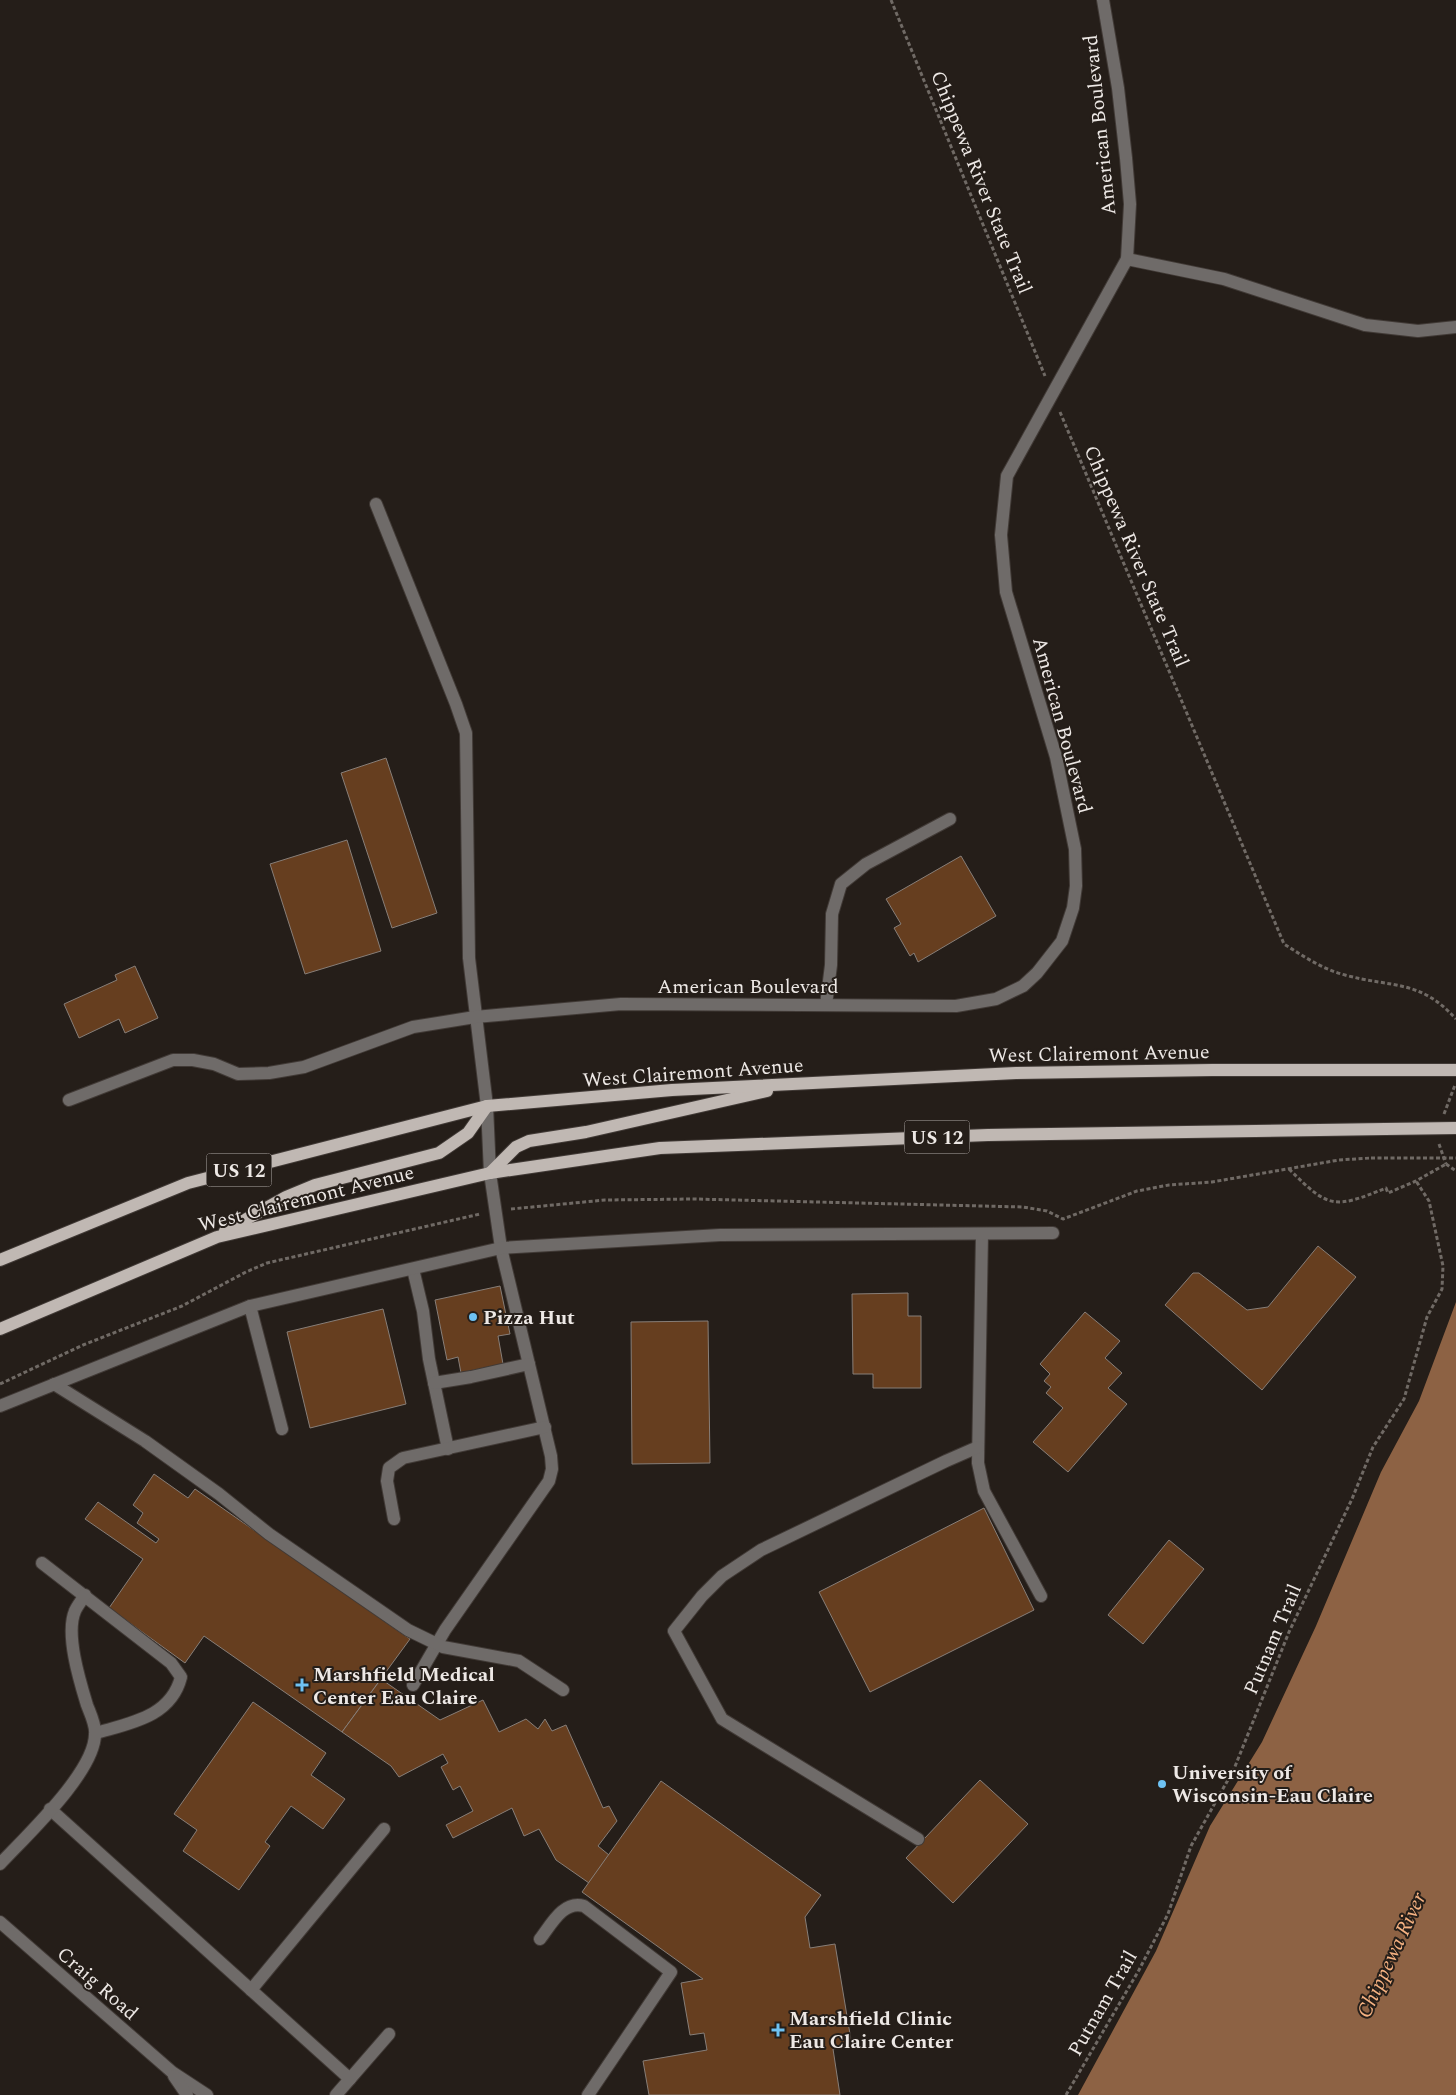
<svg xmlns="http://www.w3.org/2000/svg" width="1456" height="2095" font-family="Spectral,serif">
	<rect width="100%" height="100%" fill="#251e19"/>
	<path fill="#8d6244" d="M1456 1302V2095H1078L1156 1951 1210 1826 1262 1742 1316 1626 1381 1472 1419 1401Z"/>
	<g fill="#663e1f" stroke="#877e78">
		<path d="M386 758 437 913 392 928 341 773Z"/>
		<path d="M347 840 381 951 305 974 270 864Z"/>
		<path d="M961 856 996 916 918 962 914 953 910 956 894 928 901 924 886 899Z"/>
		<path d="M135 966 158 1018 125 1033 119 1019 79 1038 64 1004 117 980 115 975Z"/>
		<path d="M1318 1246 1356 1277 1262 1390 1165 1305 1193 1273H1199L1247 1310 1268 1307Z"/>
		<path d="M500 1286 510 1334 498 1336 503 1364 461 1373 458 1357 447 1360 435 1300Z"/>
		<path d="M908 1293V1316H921V1388H873V1374H853L852 1294Z"/>
		<path d="M383 1309 406 1404 310 1428 287 1332Z"/>
		<path d="M1085 1312 1120 1341 1105 1358 1122 1373 1108 1388 1127 1404 1068 1472 1033 1442 1063 1408 1046 1393 1051 1387 1044 1381 1050 1374 1040 1364Z"/>
		<path d="M708 1321 710 1463 632 1464 631 1322Z"/>
		<path d="M154 1474 188 1498 195 1489 410 1639 342 1732 204 1636 185 1663 109 1608 143 1559 85 1519 98 1502 156 1543 159 1539 137 1523 143 1513 133 1505Z"/>
		<path d="M984 1508 1034 1610 870 1692 819 1592Z"/>
		<path d="M1169 1540 1204 1569 1143 1644 1108 1615Z"/>
		<path d="M381 1679 440 1720 483 1700 499 1732 526 1719 538 1729 545 1719 552 1731 566 1725 603 1808 609 1806 617 1821 598 1846 609 1855 589 1883 556 1860 539 1829 524 1836 512 1808 453 1838 446 1825 473 1811 460 1786 453 1790 441 1767 448 1763 443 1754 399 1777 391 1766 342 1732Z"/>
		<path d="M253 1702 326 1753 311 1775 345 1799 323 1829 291 1806 265 1842 270 1846 239 1890 183 1851 197 1830 174 1814Z"/>
		<path d="M980 1780 1028 1824 953 1903 906 1858Z"/>
		<path d="M661 1781 821 1895 805 1917 810 1948 835 1944 852 2046 833 2049 840 2095H649L643 2061 707 2050 704 2033 690 2035 681 1983 703 1979 582 1892Z"/>
	</g>
	<g fill="none" stroke-linecap="round" stroke-linejoin="round">
		<defs>
			<g id="minor">
				<path d="M1127 259 1224 279 1365 325 1418 331 1456 327"/>
				<path d="M376 504 456 704 466 733 469 958 487 1106 490 1173 501 1248 551 1456 552 1469 549 1481 445 1630 413 1685"/>
				<path d="M826 1005 831 965 832 914 841 884 866 864 950 819"/>
				<path d="M69 1100 173 1060H193L214 1064 238 1074 269 1073 304 1067 413 1027 475 1017 621 1004 956 1006 996 999 1023 986 1037 973 1062 941 1073 908 1076 886 1075 849 1056 757 1006 592 1001 535 1007 476 1127 259 1130 204 1126 158 1118 88 1103 0"/>
				<path d="M982 1234 978 1463 984 1491 1041 1596"/>
				<path d="M413 1269 423 1311 429 1359 448 1449"/>
				<path d="M250 1306 282 1429"/>
				<path d="M434 1383 471 1377 529 1364"/>
				<path d="M54 1384 145 1441 219 1494 269 1534 408 1630 443 1647 519 1661 563 1690"/>
				<path d="M0 1406 250 1306 501 1248 720 1235 1053 1233"/>
				<path d="M394 1519 387 1481 389 1468 403 1458 545 1427"/>
				<path d="M42 1563 171 1663 181 1677C171 1717 130 1723 96 1733"/>
				<path d="M50 1809 350 2079"/>
				<path d="M918 1839 722 1719 674 1631 702 1596 722 1576 761 1550 946 1461 978 1447"/>
				<path d="M0 1864C26 1836 95 1772 95 1734 96 1725 90 1713 87 1705 80 1682 65 1634 75 1611 77 1606 82 1600 85 1595"/>
				<path d="M0 1922 172 2072 207 2095"/>
				<path d="M540 1939C551 1925 563 1900 584 1906L671 1972 588 2095"/>
				<path d="M251 1990 384 1829"/>
				<path d="M174 2076 187 2095"/>
				<path d="M336 2095 389 2034"/>
			</g>
			<g id="major">
				<path d="M490 1173 516 1147 529 1141 586 1132 767 1091"/>
				<path d="M225 1231 286 1197 315 1185 439 1153 468 1133 487 1106"/>
				<path d="M0 1260 188 1183 487 1106 672 1090 1016 1073 1212 1070H1456"/>
				<path d="M0 1329 217 1237 490 1173 660 1148 988 1135 1385 1129"/>
			</g>
		</defs>
		<use href="#minor" stroke="#413a36" stroke-width="14"/>
		<use href="#major" stroke="#413a36" stroke-width="14"/>
		<g stroke="#706a65" stroke-width="3" stroke-dasharray="4 2.5" stroke-linecap="butt">
			<path d="M891 0 1045 376"/>
			<path d="M1060 412 1284 944C1303 956 1322 969 1345 975 1392 988 1420 979 1456 1019"/>
			<path d="M1444 1114 1455 1085"/>
			<path d="M1439 1144 1446 1164"/>
			<path d="M1446 1164 1456 1171"/>
			<path d="M1289 1169C1329 1209 1334 1209 1386 1188L1388 1193 1416 1181 1446 1164"/>
			<path d="M511 1209 605 1200 694 1199 1023 1207 1047 1211 1063 1219 1137 1191 1169 1185 1212 1182 1339 1160 1371 1158"/>
			<path d="M0 1384 83 1345 182 1306 246 1272 267 1263 480 1214"/>
			<path d="M1066 2095 1139 1970 1168 1914 1191 1846 1234 1769 1289 1632 1352 1499 1373 1447 1404 1399 1427 1317 1442 1289 1443 1266 1429 1201 1416 1181"/>
		</g>
		<use href="#minor" stroke="#6f6b69" stroke-width="12"/>
		<use href="#major" stroke="#c0b8b3" stroke-width="12"/>
		<defs>
			<path id="major-bridge" d="M1385 1129 1456 1128"/>
		</defs>
		<use href="#major-bridge" stroke="#413a36" stroke-width="14" stroke-linecap="butt"/>
		<path stroke="#706a65" stroke-width="3" stroke-dasharray="4 2.5" stroke-linecap="butt" d="M1371 1158H1456"/>
		<use href="#major-bridge" stroke="#c0b8b3" stroke-width="12"/>
	</g>
	<g fill="#6ec2f3" stroke="#251e19" stroke-width="2">
		<circle cx="473" cy="1317" r="5"/>
		<path d="M299.5 1677.5h5v5h5v5h-5v5h-5v-5h-5v-5h5z"/>
		<circle cx="1162" cy="1784" r="5"/>
		<path d="M775.5 2022.5h5v5h5v5h-5v5h-5v-5h-5v-5h5z"/>
	</g>
	<g text-anchor="middle" stroke-width="4" stroke-linejoin="round" paint-order="stroke">
		<g fill="#251e19" stroke="#b1aba8" stroke-width="1">
			<rect x="904.5" y="1120.5" width="65" height="33" rx="4"/>
			<rect x="206.5" y="1153.5" width="65" height="33" rx="4"/>
		</g>
		<g font-size="19" font-weight="bold" fill="#ede8e5">
			<text x="937" y="1144">US 12</text>
			<text x="239" y="1177">US 12</text>
		</g>
		<g font-size="20" fill="#ede8e5" stroke="#251e19">
			<text transform="translate(1099 125) rotate(-96)" y="7">American Boulevard</text>
			<text transform="translate(982 182) rotate(68)" y="7">Chippewa River State Trail</text>
			<text transform="translate(1137 556) rotate(67)" y="7">Chippewa River State Trail</text>
			<text transform="translate(1063 725) rotate(75)" y="7">American Boulevard</text>
			<text x="748" y="993">American Boulevard</text>
			<text transform="translate(1099 1053) rotate(-1)" y="7">West Clairemont Avenue</text>
			<text transform="translate(693 1072) rotate(-4)" y="7">West Clairemont Avenue</text>
			<text transform="translate(306 1198) rotate(-14)" y="7">West Clairemont Avenue</text>
			<text transform="translate(1272 1639) rotate(-67)" y="7">Putnam Trail</text>
			<text transform="translate(98 1983) rotate(41)" y="7">Craig Road</text>
			<text transform="translate(1102 2003) rotate(-60)" y="7">Putnam Trail</text>
		</g>
		<g font-size="20" font-weight="bold" fill="#ede8e5" stroke="#251e19" text-anchor="start">
			<text x="483" y="1324">Pizza Hut</text>
			<text x="313" y="1681">Marshfield Medical<tspan x="313" dy="23">Center Eau Claire</tspan></text>
			<text x="1172" y="1779">University of<tspan x="1172" dy="23">Wisconsin-Eau Claire</tspan></text>
			<text x="789" y="2025">Marshfield Clinic<tspan x="789" dy="23">Eau Claire Center</tspan></text>
		</g>
		<g font-size="21" font-style="italic" fill="#f6b282" stroke="#251e19">
			<text transform="translate(1391 1955) rotate(-65)" y="7">Chippewa River</text>
		</g>
	</g>
</svg>
